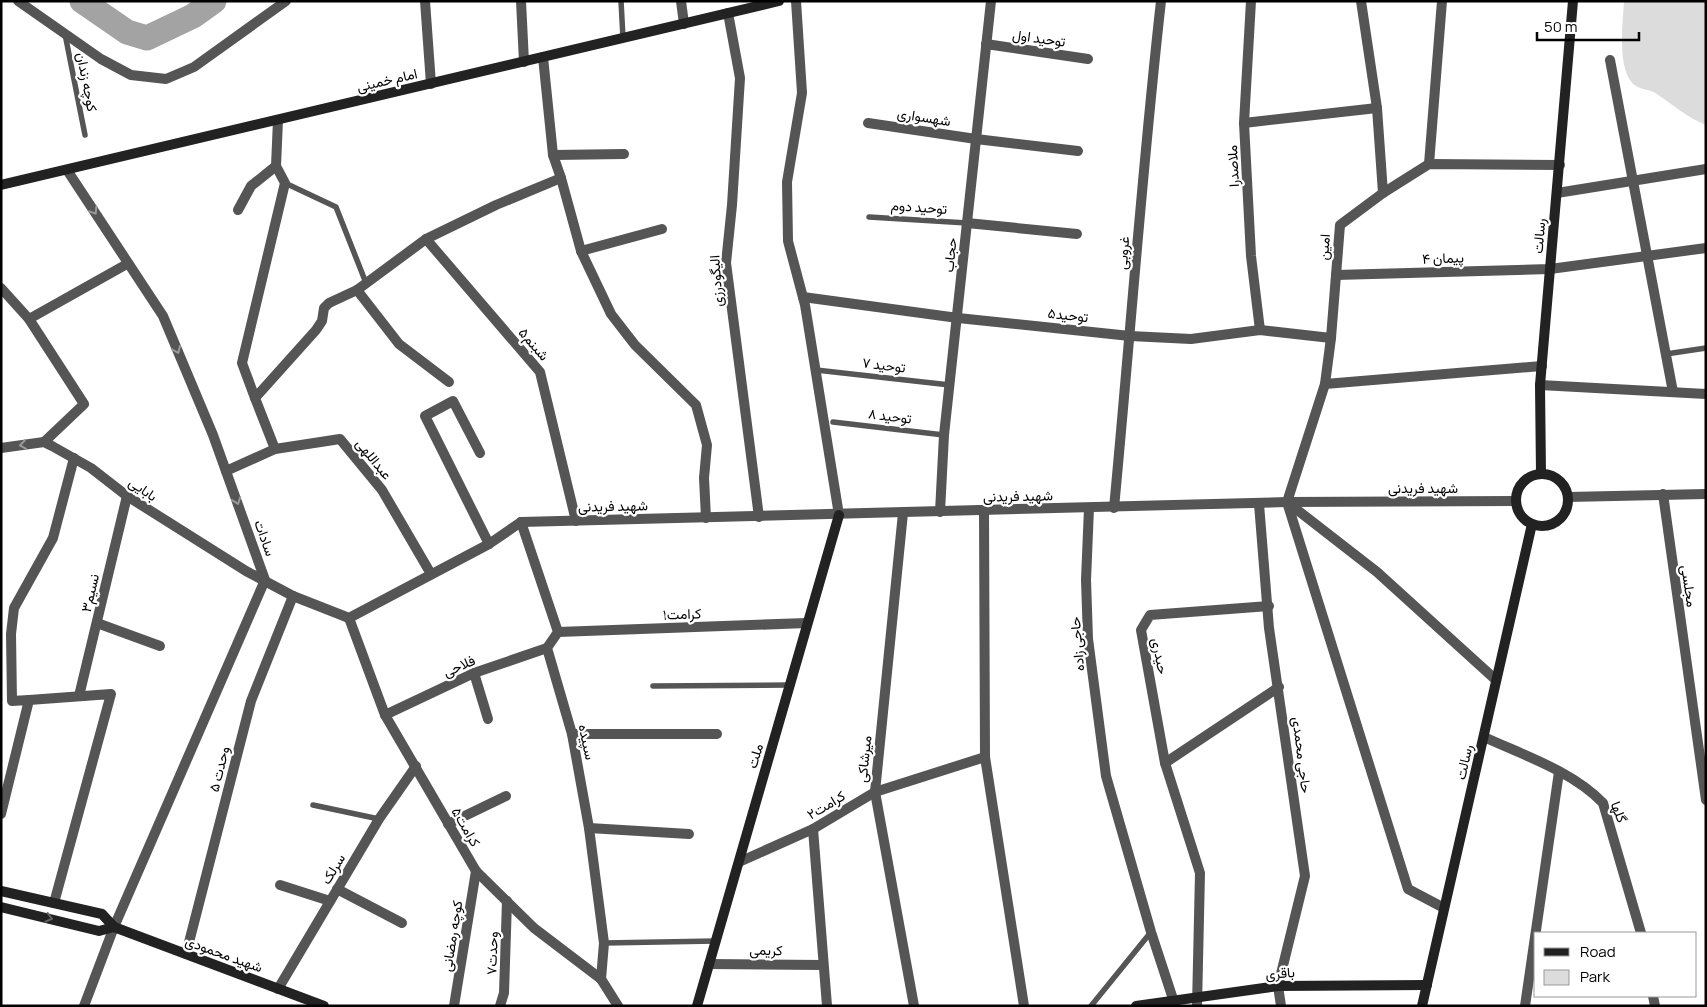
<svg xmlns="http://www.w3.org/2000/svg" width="1707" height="1007" font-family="Manrope,Vazirmatn,sans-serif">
	<rect width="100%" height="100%" fill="#fff"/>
	<path fill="#dcdcdc" d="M1624 1H1706V125C1688 118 1673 105 1657 94 1650 89 1642 90 1636 86 1616 73 1623 22 1624 1Z"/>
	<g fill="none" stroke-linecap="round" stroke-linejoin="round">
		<path stroke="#a3a3a3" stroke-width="25" d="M82 1 127 32 147 38 193 16 214 1"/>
		<g stroke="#555" stroke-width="5.5">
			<path d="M621 1 623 38"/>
			<path d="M65 34 85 135"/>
			<path d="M285 183 336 207 366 283"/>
			<path d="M869 217 967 223"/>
			<path d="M1666 354 1706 348"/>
			<path d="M816 370 950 385"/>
			<path d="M833 422 944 435"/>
			<path d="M653 686 790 685"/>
			<path d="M313 805 379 819"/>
			<path d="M604 943 716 941"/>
			<path d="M1091 1006 1151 932"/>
		</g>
		<g stroke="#555" stroke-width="10">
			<path d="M18 1 101 59 131 75 166 79 194 67 286 1"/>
			<path d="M425 1 431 84"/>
			<path d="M521 1 524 62"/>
			<path d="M681 1 684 24"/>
			<path d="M796 1 802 93 787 182 788 241 805 305 839 515"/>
			<path d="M1251 1 1244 123 1251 256 1260 330"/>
			<path d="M1361 1 1377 108 1383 193"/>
			<path d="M728 13 740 78 732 205 726 263 759 517"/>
			<path d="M986 44 1088 59"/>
			<path d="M543 57 553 155 561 178 581 251 611 314 635 345 696 405 707 445 704 478 706 518"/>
			<path d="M1610 60 1673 392"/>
			<path d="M868 123 976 139 1078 151"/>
			<path d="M1244 123 1377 108"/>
			<path d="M553 155 624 154"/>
			<path d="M1429 164 1442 1"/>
			<path d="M67 170 163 316 213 435 265 580 114 927 84 1006"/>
			<path d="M1557 193 1706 169"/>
			<path d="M238 210 251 186 276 166"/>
			<path d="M967 223 1077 234"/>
			<path d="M426 239 540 372 576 521"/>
			<path d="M581 251 662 229"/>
			<path d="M1336 275 1550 269 1706 248"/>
			<path d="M1 288 29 319 127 264"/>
			<path d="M357 290 399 344 449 382"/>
			<path d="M803 297 958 318 1130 336 1191 339 1260 330 1331 338"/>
			<path d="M29 319 84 404 44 442"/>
			<path d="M1325 384 1542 366"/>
			<path d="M1540 385 1706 394"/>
			<path d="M255 398 242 363 285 183 276 166 278 120"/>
			<path d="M1 448 44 442 52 446 91 468 127 496 246 571 293 596 349 618 489 544 521 522"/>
			<path d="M275 449 255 398 316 330 322 321 324 308 329 303 357 290 426 239 496 205 561 178"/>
			<path d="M480 453 453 401 425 416 489 544"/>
			<path d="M226 471 275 449 340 439 382 490 431 574"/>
			<path d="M1663 494 1706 800"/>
			<path d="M1568 497 1706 494"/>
			<path d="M1287 502 1325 384 1331 338 1340 225 1383 193 1429 164 1560 165"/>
			<path d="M1287 502 1408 889 1444 908"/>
			<path d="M1287 502 1377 572 1496 680"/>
			<path d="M1259 504 1269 628 1305 876 1278 986 1281 1006"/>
			<path d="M1089 508 1086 580 1088 639 1106 776 1151 932 1173 999"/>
			<path d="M1114 508C1130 339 1142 170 1161 1"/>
			<path d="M984 511 985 757 1024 1006"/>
			<path d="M940 512 944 435 991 1"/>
			<path d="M903 513 875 792 914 1006"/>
			<path d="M521 522 1287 502 1516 501"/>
			<path d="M521 522 558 632 547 648 572 734 589 828 604 943 601 979"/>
			<path d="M349 618 385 715 476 871 534 928 601 979 618 1006"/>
			<path d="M97 623 160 646"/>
			<path d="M558 632 807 623"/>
			<path d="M474 673 488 719"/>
			<path d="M79 696 127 496"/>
			<path d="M29 700 111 694 54 903"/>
			<path d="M385 715 474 673 547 648"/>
			<path d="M572 734H717"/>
			<path d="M1484 737C1523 755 1572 771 1603 803L1641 933"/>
			<path d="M1165 763 1279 687"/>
			<path d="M1 814 29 700 12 701 11 634 14 608 53 538 74 458"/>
			<path d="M448 824 506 796"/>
			<path d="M589 828 689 834"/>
			<path d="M813 829 827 1006"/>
			<path d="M739 862 813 829 875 792 985 757"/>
			<path d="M280 885 330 901"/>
			<path d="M337 889 402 923"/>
			<path d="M186 954 251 701 293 596"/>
			<path d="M709 964 823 965"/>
			<path d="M278 989 379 819 416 766"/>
			<path d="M1653 996 1655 1006"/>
			<path d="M454 1006 476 871"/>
			<path d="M500 1006 504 993 507 901"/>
			<path d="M1197 1006 1200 873 1165 763 1141 630 1150 615 1269 606"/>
			<path d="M1525 1006 1559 772"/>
		</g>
		<g stroke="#222" stroke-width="10">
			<path d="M1 185 779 1"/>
			<path d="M1541 474 1540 385 1573 1"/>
			<circle cx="1542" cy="500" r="26"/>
			<path d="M1 891 102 914 114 927 99 931 1 907"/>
			<path d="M114 927 324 1006"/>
			<path d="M697 1006 839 515"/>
			<path d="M1136 1006 1278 986 1427 985"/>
			<path d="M1422 1006 1532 524"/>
		</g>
	</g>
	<defs><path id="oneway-chevron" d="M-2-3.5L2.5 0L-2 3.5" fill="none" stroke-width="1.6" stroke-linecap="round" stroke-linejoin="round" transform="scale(1.25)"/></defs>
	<g stroke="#999">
		<use href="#oneway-chevron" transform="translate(94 211) rotate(58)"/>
		<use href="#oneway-chevron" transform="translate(177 350) rotate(67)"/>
		<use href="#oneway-chevron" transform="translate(23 445) rotate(172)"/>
		<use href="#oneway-chevron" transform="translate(237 501) rotate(70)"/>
	</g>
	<use stroke="#646464" href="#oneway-chevron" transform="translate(49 918) rotate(14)"/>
	<g text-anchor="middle" stroke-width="4.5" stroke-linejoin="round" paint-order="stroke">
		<g font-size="14" fill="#000" stroke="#fff">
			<text transform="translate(1039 38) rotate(8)" y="5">توحید اول</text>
			<text transform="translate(387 80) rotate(-13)" y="5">امام خمینی</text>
			<text transform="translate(87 82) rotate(79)" y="5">کوچه زندان</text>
			<text transform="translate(924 117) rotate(9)" y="5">شهسواری</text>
			<text transform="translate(1233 166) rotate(-93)" y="5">ملاصدرا</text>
			<text transform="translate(919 207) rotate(4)" y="5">توحید دوم</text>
			<text transform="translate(1539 236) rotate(-85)" y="5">رسالت</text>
			<text transform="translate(1324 247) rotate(-86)" y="5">امین</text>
			<text transform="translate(1123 253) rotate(-86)" y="5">غروبی</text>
			<text transform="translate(950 255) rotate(-84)" y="5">حجاب</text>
			<text transform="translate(1443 258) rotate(-2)" y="5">پیمان ۴</text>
			<text transform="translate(716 281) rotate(-94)" y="5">الیگودرزی</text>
			<text transform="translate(1068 315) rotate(6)" y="5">توحید۵</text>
			<text transform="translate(534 344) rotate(49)" y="5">شبنم۵</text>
			<text transform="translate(884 365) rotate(7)" y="5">توحید ۷</text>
			<text transform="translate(890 416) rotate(7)" y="5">توحید ۸</text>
			<text transform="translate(374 459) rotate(51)" y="5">عبداللهی</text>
			<text x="1423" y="493">شهید فریدنی</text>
			<text transform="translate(143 489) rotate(34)" y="5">بابایی</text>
			<text transform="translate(1018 496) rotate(-1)" y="5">شهید فریدنی</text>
			<text transform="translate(613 506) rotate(-1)" y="5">شهید فریدنی</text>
			<text transform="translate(265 538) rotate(70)" y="5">سادات</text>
			<text transform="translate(1689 586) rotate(82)" y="5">مجلسی</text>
			<text transform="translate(90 593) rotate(-77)" y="5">نسیم۳</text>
			<text transform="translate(682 614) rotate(-2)" y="5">کرامت۱</text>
			<text transform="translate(1077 644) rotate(-95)" y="5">حاجی زاده</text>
			<text transform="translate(1160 656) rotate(79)" y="5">حیدری</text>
			<text transform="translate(459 666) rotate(-24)" y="5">فلاحی</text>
			<text transform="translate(587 742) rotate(78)" y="5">سپیده</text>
			<text transform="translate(1302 755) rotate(83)" y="5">حاجی محمدی</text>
			<text transform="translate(755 756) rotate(-74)" y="5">ملت</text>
			<text transform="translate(864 759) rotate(-84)" y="5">میرشاکی</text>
			<text transform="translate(1464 762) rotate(-77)" y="5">رسالت</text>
			<text transform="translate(219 769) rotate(-76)" y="5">وحدت ۵</text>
			<text transform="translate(826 805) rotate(-31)" y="5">کرامت۲</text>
			<text transform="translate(1619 812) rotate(69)" y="5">گلها</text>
			<text transform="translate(466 827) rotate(60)" y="5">کرامت۵</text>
			<text transform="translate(333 869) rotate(-59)" y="5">سرلک</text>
			<text transform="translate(452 936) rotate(-81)" y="5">کوچه رمضانی</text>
			<text transform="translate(766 950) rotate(1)" y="5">کریمی</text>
			<text transform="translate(492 953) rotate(-88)" y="5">۷وحدت</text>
			<text transform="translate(224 954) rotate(20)" y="5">شهید محمودی</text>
			<text transform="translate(1280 973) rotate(-4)" y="5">باقری</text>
		</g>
	</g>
	<rect width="1707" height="1007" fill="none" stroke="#000000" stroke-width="5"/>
	<rect x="1534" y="932" width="162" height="65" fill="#ffffff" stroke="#999999"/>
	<rect x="1544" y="948" width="25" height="8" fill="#222222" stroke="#999999"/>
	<text x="1580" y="957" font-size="15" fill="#000000">Road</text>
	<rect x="1544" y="970" width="25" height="15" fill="#dcdcdc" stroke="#999999"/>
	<text x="1580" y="982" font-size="15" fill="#000000">Park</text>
	<path d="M1537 32v8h102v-8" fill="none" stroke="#000000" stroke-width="2.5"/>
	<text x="1544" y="32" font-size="15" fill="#000000" stroke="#ffffff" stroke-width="4" paint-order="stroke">50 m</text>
</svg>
